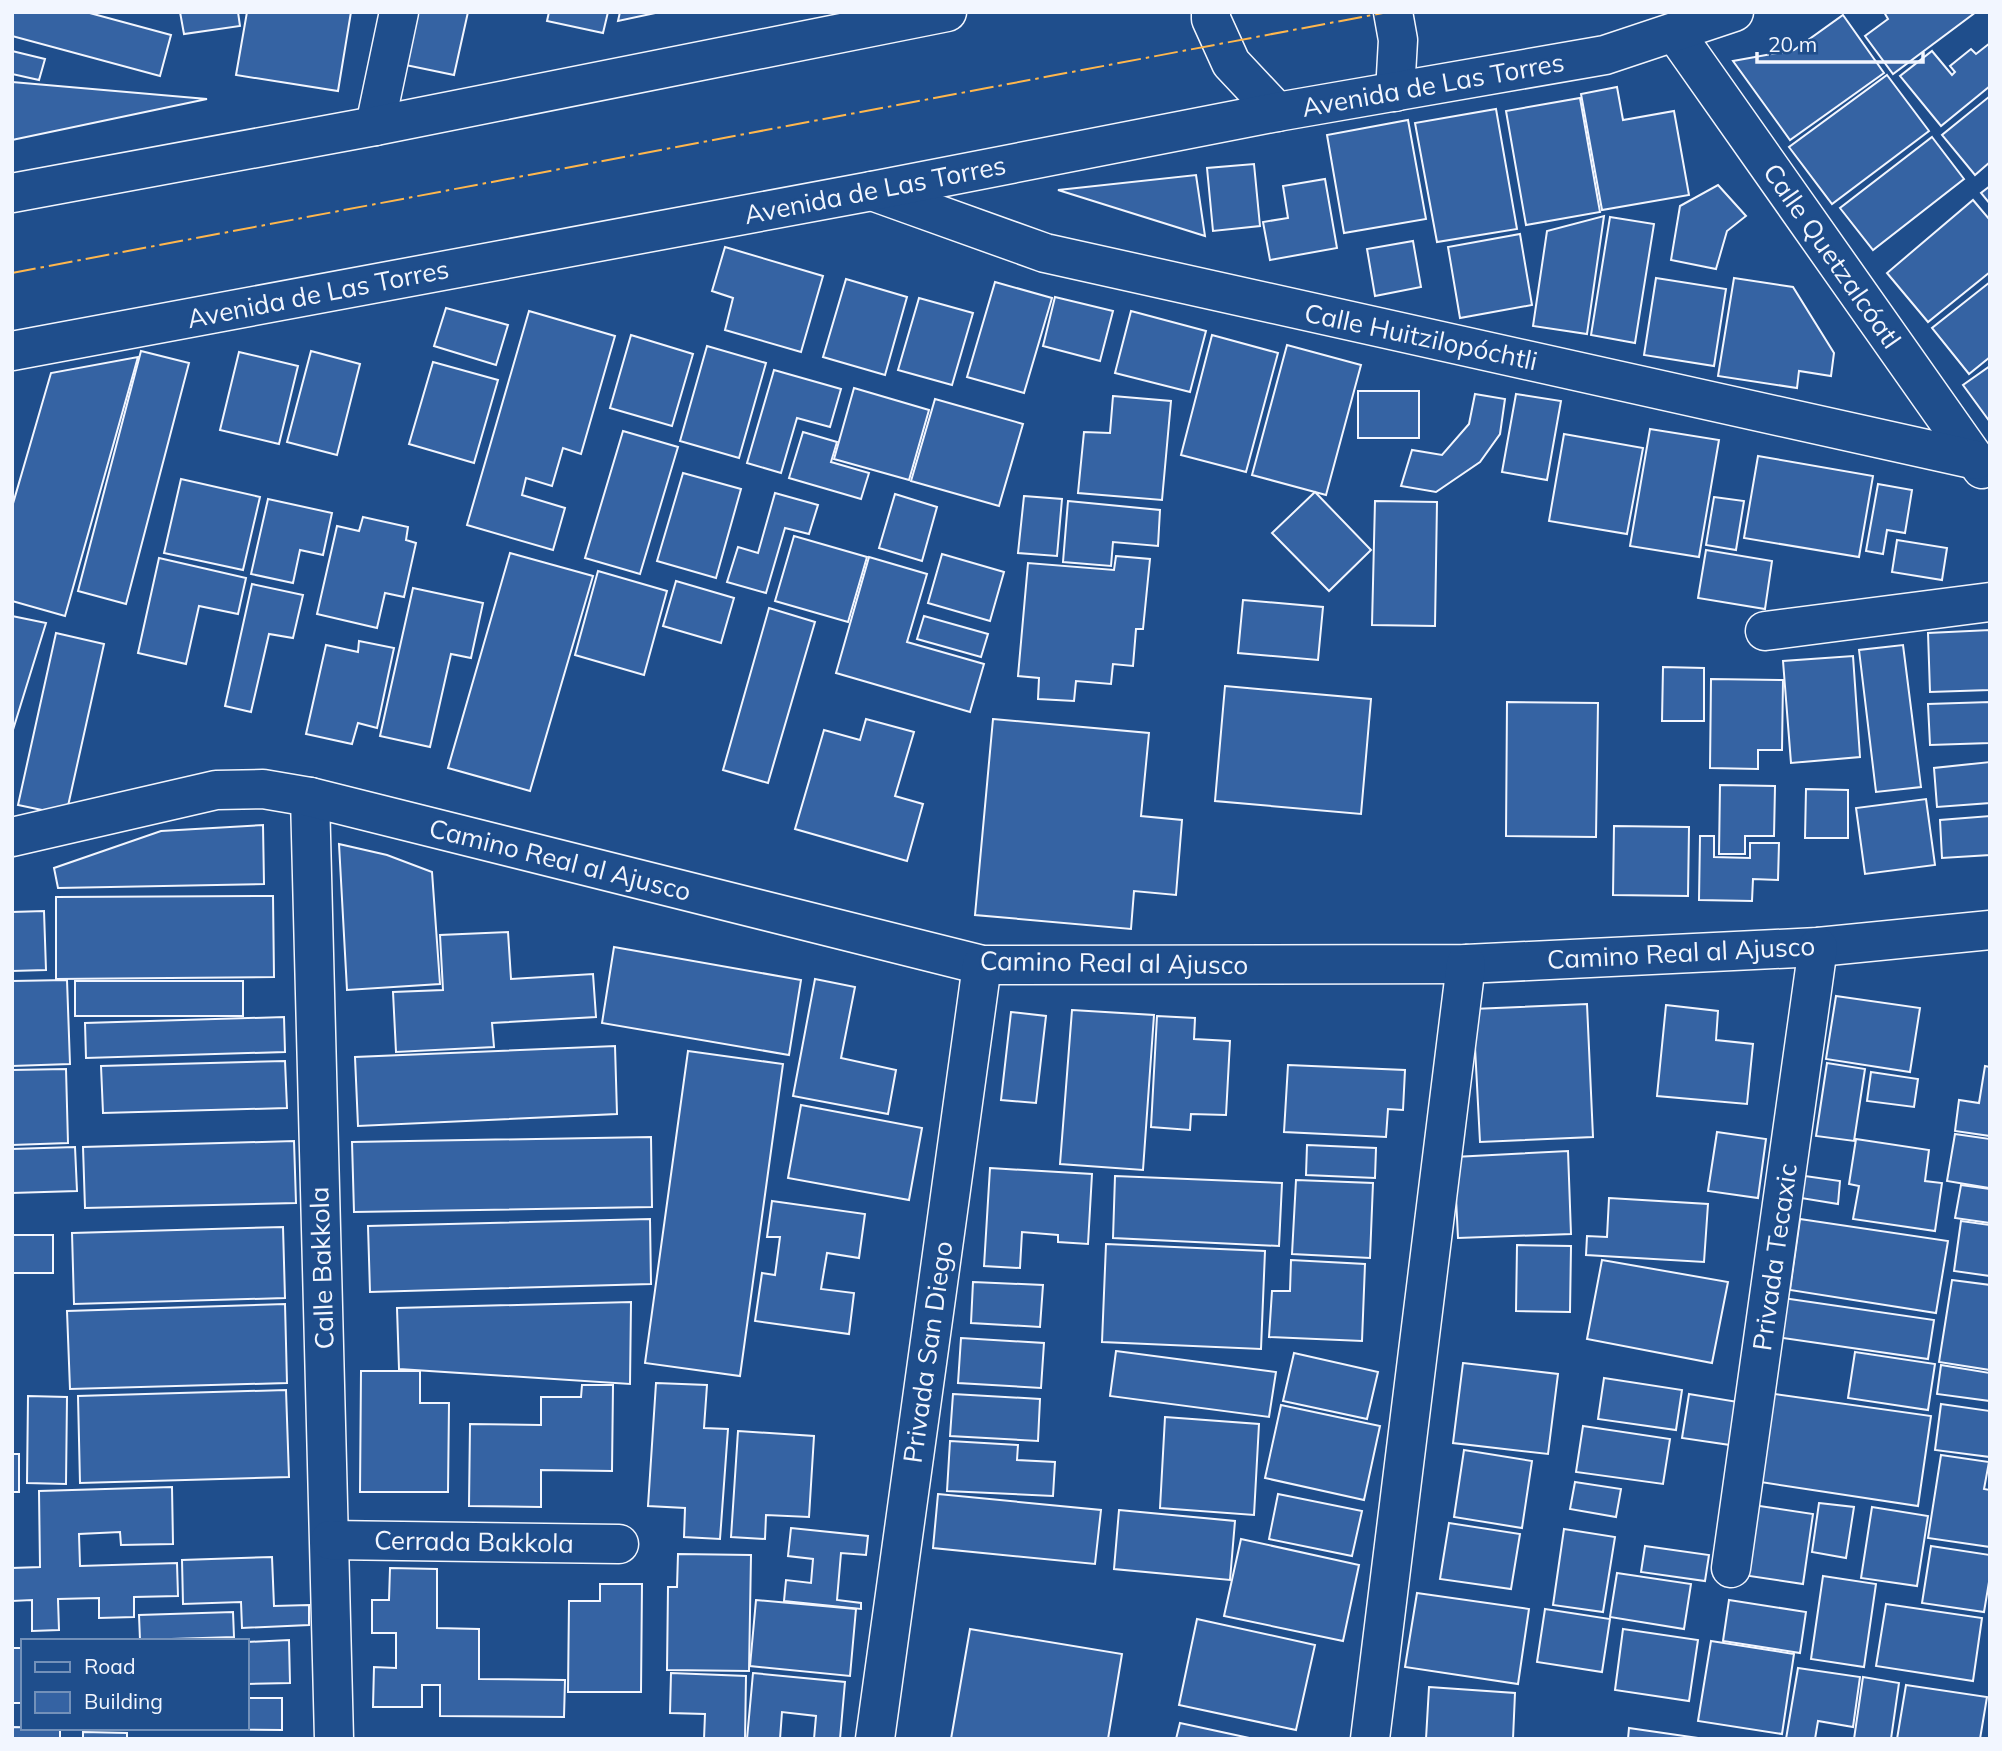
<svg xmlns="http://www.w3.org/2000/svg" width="2002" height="1751" font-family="Mulish,sans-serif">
	<rect width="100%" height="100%" fill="#1f4e8c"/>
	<g fill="#3563a3" stroke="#f2f6ff" stroke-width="2">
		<path d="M12 12H86L171 35 160 76 12 36Z"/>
		<path d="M180 12H238L240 26 184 34Z"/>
		<path d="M247 12H351L338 91 236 75Z"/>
		<path d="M407 12H468L454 75 396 63Z"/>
		<path d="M549 12H608L603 33 547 21Z"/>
		<path d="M620 12H660L618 21Z"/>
		<path d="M1884 12H1976L1893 74 1865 36 1888 19Z"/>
		<path d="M1843 15 1884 73 1790 140 1733 61 1794 50Z"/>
		<path d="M1990 43V86L1941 126 1900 76 1932 51 1952 75 1955 72 1950 66 1971 49 1976 54Z"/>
		<path d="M12 51 45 59 39 80 12 74Z"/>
		<path d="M1887 75 1929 131 1832 204 1789 147Z"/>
		<path d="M12 82 207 99 12 140Z"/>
		<path d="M1617 87 1623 120 1674 111 1689 195 1602 210 1581 94Z"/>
		<path d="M1990 96V162L1975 175 1942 135Z"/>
		<path d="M1580 98 1600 212 1526 225 1506 111Z"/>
		<path d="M1496 109 1517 229 1437 242 1415 123Z"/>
		<path d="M1408 120 1426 219 1344 233 1327 135Z"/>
		<path d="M1932 137 1964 179 1873 250 1840 208Z"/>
		<path d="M1254 164 1260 226 1213 231 1207 168Z"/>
		<path d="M1196 175 1205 236 1058 190Z"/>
		<path d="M1325 179 1337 248 1270 260 1263 222 1288 218 1283 186Z"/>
		<path d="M1718 185 1746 216 1727 231 1716 269 1671 260 1680 206Z"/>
		<path d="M1990 186V204L1981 193Z"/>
		<path d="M1973 200 1990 220V272L1928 322 1887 273Z"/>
		<path d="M1604 216 1587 334 1533 326 1547 231Z"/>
		<path d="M1610 217 1654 224 1635 343 1591 335Z"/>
		<path d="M1520 234 1532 305 1460 318 1448 247Z"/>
		<path d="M1413 241 1421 287 1375 296 1367 249Z"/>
		<path d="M725 247 823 276 801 352 725 330 733 298 712 291Z"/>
		<path d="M1656 278 1726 289 1714 366 1644 355Z"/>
		<path d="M1734 278 1793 287 1834 353 1831 376 1799 371 1797 388 1718 376Z"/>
		<path d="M846 279 907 297 885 375 823 357Z"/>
		<path d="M995 282 1052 298 1024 393 967 377Z"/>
		<path d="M1990 282V357L1969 374 1932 328Z"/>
		<path d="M1055 297 1113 311 1100 361 1043 346Z"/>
		<path d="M919 298 973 313 952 385 898 370Z"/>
		<path d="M446 308 508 325 496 365 434 346Z"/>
		<path d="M529 311 615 336 581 454 563 448 552 486 526 478 522 495 565 508 553 550 467 525Z"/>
		<path d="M1131 311 1206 331 1190 392 1115 373Z"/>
		<path d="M631 335 693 354 672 426 610 408Z"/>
		<path d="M1212 335 1278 353 1246 472 1181 455Z"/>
		<path d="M1287 345 1361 365 1326 495 1252 475Z"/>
		<path d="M707 346 766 363 739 458 680 441Z"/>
		<path d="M141 351 189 363 126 604 78 591Z"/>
		<path d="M311 351 360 364 337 455 287 442Z"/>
		<path d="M239 352 298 366 279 444 220 430Z"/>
		<path d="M138 357 65 616 12 601V507L51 373Z"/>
		<path d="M433 362 498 380 474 463 409 444Z"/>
		<path d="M1990 366V422L1963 385Z"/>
		<path d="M774 370 841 389 830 427 797 418 781 473 747 463Z"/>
		<path d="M854 388 929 410 909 480 834 459Z"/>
		<rect x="1358" y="391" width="61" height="47"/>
		<path d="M1475 394 1505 399 1500 434 1480 462 1436 492 1401 486 1412 450 1442 455 1469 424Z"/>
		<path d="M1516 394 1561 401 1547 480 1502 472Z"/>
		<path d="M1113 396 1171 401 1162 500 1078 493 1084 432 1110 433Z"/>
		<path d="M935 399 1023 424 999 506 911 481Z"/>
		<path d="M1650 429 1719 440 1699 557 1630 546Z"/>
		<path d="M623 431 678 447 640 574 585 558Z"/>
		<path d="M803 432 837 442 831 462 869 473 861 499 789 478Z"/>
		<path d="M1564 434 1643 448 1627 534 1549 521Z"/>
		<path d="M1758 456 1873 476 1859 557 1744 538Z"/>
		<path d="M683 473 741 489 716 578 657 561Z"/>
		<path d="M181 479 260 497 243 570 164 553Z"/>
		<path d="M1878 484 1912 490 1905 533 1887 530 1883 554 1866 551Z"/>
		<path d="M1315 492 1371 550 1329 591 1272 533Z"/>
		<path d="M775 493 818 505 809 534 785 528 766 593 727 582 738 547 758 553Z"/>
		<path d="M895 494 937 507 922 561 879 548Z"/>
		<path d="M1024 496 1062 499 1057 556 1018 553Z"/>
		<path d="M1714 497 1744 501 1736 550 1706 545Z"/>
		<path d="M268 499 332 513 323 555 300 550 293 583 251 574Z"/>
		<path d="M1068 501 1160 510 1158 546 1113 542 1111 566 1063 562Z"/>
		<path d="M1375 501 1437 502 1435 626 1372 625Z"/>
		<path d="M363 517 408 527 406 540 416 543 404 597 385 593 377 628 317 614 337 526 359 531Z"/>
		<path d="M794 536 867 557 848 622 775 601Z"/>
		<path d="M1897 540 1947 548 1942 580 1892 572Z"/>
		<path d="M1706 550 1772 561 1765 609 1698 598Z"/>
		<path d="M510 553 593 576 530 791 448 768Z"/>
		<path d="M942 554 1004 572 990 621 928 603Z"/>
		<path d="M1116 556 1150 559 1143 629H1136L1133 666 1113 664 1111 684 1076 681 1074 701 1038 699 1039 678 1018 676 1028 563 1114 570Z"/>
		<path d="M869 557 927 574 907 642 984 664 970 712 836 673Z"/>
		<path d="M159 558 246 578 238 614 199 606 186 664 138 653Z"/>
		<path d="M598 571 667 591 644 675 575 655Z"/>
		<path d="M676 581 734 598 721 643 663 626Z"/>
		<path d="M252 584 303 595 293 638 269 634 251 712 225 706Z"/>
		<path d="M413 588 483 603 471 658 451 654 430 747 380 736Z"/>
		<path d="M1243 600 1323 607 1318 660 1238 653Z"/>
		<path d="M769 608 815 622 768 783 723 770Z"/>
		<path d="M12 616 46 623 12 733Z"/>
		<path d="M924 616 988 634 981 657 917 639Z"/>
		<path d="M1990 630V690L1930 692 1928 633Z"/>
		<path d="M56 633 104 644 66 815 18 805Z"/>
		<path d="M359 641 394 648 377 728 358 723 352 744 306 734 326 645 358 652Z"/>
		<path d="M1903 645 1921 787 1876 792 1859 650Z"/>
		<path d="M1853 656 1860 757 1791 763 1783 661Z"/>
		<path d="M1663 667 1704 668V721H1662Z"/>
		<path d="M1711 679 1783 680 1782 750H1758V769L1710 768Z"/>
		<path d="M1225 686 1371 699 1361 814 1215 801Z"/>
		<path d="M1507 702 1598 703 1596 837 1506 836Z"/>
		<path d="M1990 702V743L1930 745 1928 704Z"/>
		<path d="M866 719 914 732 895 796 923 804 907 861 795 829 824 730 860 740Z"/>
		<path d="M993 719 1149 733 1141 816 1182 820 1176 895 1134 891 1131 929 975 915Z"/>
		<path d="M1990 762V803L1937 807 1934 768Z"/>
		<path d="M1720 785 1775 786 1774 836H1745V854H1719Z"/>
		<path d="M1806 789 1848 790V838H1805Z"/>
		<path d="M1926 799 1935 865 1865 874 1856 808Z"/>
		<path d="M1990 816V855L1942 858 1940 820Z"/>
		<path d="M263 825 264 884 58 888 54 868 161 831Z"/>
		<path d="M1614 826 1689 827 1688 896 1613 895Z"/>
		<path d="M1700 836H1714V857L1750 858V843H1779L1778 880 1753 879 1752 901 1699 900Z"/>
		<path d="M339 844 387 855 432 872 440 984 347 990Z"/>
		<path d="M273 896 274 977 56 979V897Z"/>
		<path d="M44 911 46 970 12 971V912Z"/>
		<path d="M508 932 511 979 593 974 596 1017 492 1023 494 1047 396 1052 393 992 443 990 440 935Z"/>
		<path d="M614 947 801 980 789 1055 602 1023Z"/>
		<path d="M815 979 855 987 841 1058 896 1070 888 1114 793 1096Z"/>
		<path d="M67 980 70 1064 12 1066V981Z"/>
		<rect x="75" y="981" width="168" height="35"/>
		<path d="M1836 996 1920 1008 1910 1072 1826 1059Z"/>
		<path d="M1587 1004 1593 1137 1480 1142 1473 1009Z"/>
		<path d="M1666 1005 1718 1011 1716 1040 1753 1044 1747 1104 1657 1096Z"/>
		<path d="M1072 1010 1154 1015 1143 1170 1060 1164Z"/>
		<path d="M1011 1012 1046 1016 1036 1103 1001 1100Z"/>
		<path d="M1157 1016 1195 1018 1194 1039 1230 1041 1226 1115 1191 1114 1190 1130 1151 1127Z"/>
		<path d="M284 1017 285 1052 86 1058 85 1023Z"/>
		<path d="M615 1046 617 1114 358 1126 355 1057Z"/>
		<path d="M688 1051 783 1064 740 1376 645 1363Z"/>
		<path d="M285 1061 287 1108 103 1113 101 1066Z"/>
		<path d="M1827 1063 1865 1069 1854 1141 1816 1136Z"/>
		<path d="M1288 1065 1405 1070 1403 1110 1388 1109 1386 1137 1284 1132Z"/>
		<path d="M1985 1066 1990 1067V1136L1955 1131 1959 1100 1979 1103Z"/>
		<path d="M66 1069 68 1143 12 1145V1070Z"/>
		<path d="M1871 1072 1918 1079 1914 1107 1867 1101Z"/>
		<path d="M801 1105 922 1128 909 1200 788 1178Z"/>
		<path d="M1717 1132 1766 1139 1758 1198 1708 1191Z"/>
		<path d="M1955 1134 1990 1139 1989 1188 1947 1181Z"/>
		<path d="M651 1137 652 1207 354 1212 352 1142Z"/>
		<path d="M1856 1139 1929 1150 1925 1181 1942 1183 1935 1231 1853 1219 1859 1186 1849 1184Z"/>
		<path d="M294 1141 296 1203 85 1208 83 1147Z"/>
		<path d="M1307 1145 1376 1148 1375 1178 1306 1175Z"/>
		<path d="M75 1147 77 1191 12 1193V1149Z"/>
		<path d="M1568 1151 1571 1234 1458 1238 1454 1157Z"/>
		<path d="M990 1168 1092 1174 1088 1244 1058 1242V1235L1022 1232 1020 1268 984 1266Z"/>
		<path d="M1115 1176 1282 1183 1279 1246 1113 1238Z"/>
		<path d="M1805 1176 1840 1181 1838 1204 1801 1198Z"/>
		<path d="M1296 1180 1373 1183 1370 1258 1292 1254Z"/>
		<path d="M1961 1185 1990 1189V1223L1955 1218Z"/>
		<path d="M1609 1198 1708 1204 1704 1262 1586 1255 1587 1236 1607 1237Z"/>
		<path d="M772 1201 865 1214 859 1258 827 1253 821 1289 854 1293 849 1334 755 1321 762 1273 775 1275 780 1237H767Z"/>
		<path d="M650 1219 651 1284 370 1292 368 1226Z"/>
		<path d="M1800 1219 1948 1241 1936 1313 1790 1290Z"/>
		<path d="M1961 1221 1990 1225V1276L1954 1271Z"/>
		<path d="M283 1227 285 1298 74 1304 72 1233Z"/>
		<rect x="12" y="1235" width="41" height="38"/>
		<path d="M1106 1244 1265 1251 1261 1349 1102 1342Z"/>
		<path d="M1517 1245 1571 1246 1570 1312 1516 1311Z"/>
		<path d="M1291 1260 1365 1264 1362 1341 1269 1337 1272 1291H1290Z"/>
		<path d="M1602 1260 1728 1282 1712 1363 1587 1339Z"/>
		<path d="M1952 1280 1990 1285V1370L1939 1362Z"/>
		<path d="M973 1282 1043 1285 1040 1327 971 1323Z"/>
		<path d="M1783 1298 1934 1320 1928 1359 1777 1337Z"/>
		<path d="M631 1302 630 1384 399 1369 397 1308Z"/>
		<path d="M285 1304 287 1383 70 1389 67 1311Z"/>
		<path d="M961 1338 1044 1343 1041 1388 958 1383Z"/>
		<path d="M1116 1351 1276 1372 1269 1417 1110 1396Z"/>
		<path d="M1855 1352 1935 1364 1928 1410 1848 1398Z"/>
		<path d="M1294 1353 1378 1372 1367 1419 1283 1401Z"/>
		<path d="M1463 1363 1558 1374 1548 1454 1453 1443Z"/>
		<path d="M1941 1365 1990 1373V1401L1937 1394Z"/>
		<path d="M361 1371H420V1403H449L448 1492H360Z"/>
		<path d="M1604 1378 1682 1390 1676 1430 1598 1419Z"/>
		<path d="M656 1383 707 1385 704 1428 728 1429 720 1539 684 1537 685 1508 648 1506Z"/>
		<path d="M582 1385H613L612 1471 541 1470V1507L469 1506 470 1424 541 1425V1397H581Z"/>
		<path d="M286 1390 289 1477 80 1483 78 1396Z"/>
		<path d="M1768 1393 1931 1416 1918 1506 1754 1481Z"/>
		<path d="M953 1394 1040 1399 1038 1441 950 1436Z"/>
		<path d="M1689 1394 1744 1403 1737 1446 1682 1438Z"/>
		<path d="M28 1396 67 1397 66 1484 27 1483Z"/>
		<path d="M1941 1404 1990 1411V1457L1935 1450Z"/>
		<path d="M1281 1405 1380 1426 1364 1500 1265 1478Z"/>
		<path d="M1165 1417 1259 1424 1254 1515 1160 1508Z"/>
		<path d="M1583 1426 1670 1439 1663 1484 1576 1472Z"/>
		<path d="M738 1431 814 1436 809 1517 766 1515 765 1539 731 1537Z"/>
		<path d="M950 1441 1018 1445 1017 1460 1055 1462 1053 1496 947 1491Z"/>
		<path d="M1464 1450 1532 1461 1522 1528 1454 1517Z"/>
		<rect x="12" y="1454" width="7" height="38"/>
		<path d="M1941 1455 1989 1462 1984 1489 1990 1490V1547L1928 1538Z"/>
		<path d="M1575 1482 1621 1489 1616 1517 1570 1509Z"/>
		<path d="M172 1487 173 1544 121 1545 120 1532 79 1534 80 1566 177 1563 178 1596 134 1597V1617L99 1618V1598L58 1599 59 1630 32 1631V1600L12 1601V1568L40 1567 39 1491Z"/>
		<path d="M938 1494 1101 1510 1095 1564 933 1548Z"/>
		<path d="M1278 1494 1362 1511 1352 1556 1269 1539Z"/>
		<path d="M1819 1503 1854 1507 1846 1558 1812 1552Z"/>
		<path d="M1746 1504 1813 1514 1803 1584 1736 1574Z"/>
		<path d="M1872 1507 1928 1516 1917 1586 1861 1578Z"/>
		<path d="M1119 1510 1235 1521 1230 1580 1114 1569Z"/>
		<path d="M1449 1523 1520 1534 1511 1589 1440 1579Z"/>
		<path d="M791 1528 868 1536 866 1555 841 1553 837 1600 861 1603V1609L784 1601 786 1580 811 1583 813 1559 788 1556Z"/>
		<path d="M1564 1529 1615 1537 1603 1612 1553 1605Z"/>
		<path d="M1241 1539 1359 1565 1343 1641 1224 1616Z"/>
		<path d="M1645 1546 1709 1555 1705 1581 1641 1572Z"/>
		<path d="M1931 1546 1990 1555V1576L1984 1612 1922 1603Z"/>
		<path d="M678 1554 751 1555 749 1671 667 1670 668 1587H677Z"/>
		<path d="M272 1557 274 1606 309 1605V1625L242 1628 241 1602 183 1604 182 1560Z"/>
		<path d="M390 1568 437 1569V1628L479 1629V1679L565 1680 564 1717 440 1716V1685H422V1707H373L374 1667 396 1668V1633H372V1600H389Z"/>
		<path d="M1617 1573 1691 1584 1684 1629 1610 1617Z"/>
		<path d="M1823 1576 1876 1584 1864 1667 1811 1659Z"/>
		<path d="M600 1584H642L641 1692H568L569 1601H600Z"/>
		<path d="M1417 1593 1529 1609 1518 1684 1405 1667Z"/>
		<path d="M756 1600 856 1609 850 1676 750 1666Z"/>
		<path d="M1729 1600 1806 1612 1800 1653 1723 1641Z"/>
		<path d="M1886 1604 1982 1618 1973 1681 1876 1666Z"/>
		<path d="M1545 1609 1610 1619 1602 1672 1537 1662Z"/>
		<path d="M233 1612 234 1637 140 1640 139 1615Z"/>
		<path d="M1197 1619 1315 1645 1296 1730 1179 1705Z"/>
		<path d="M970 1629 1122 1654 1108 1739H951Z"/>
		<path d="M1623 1629 1698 1640 1689 1701 1615 1690Z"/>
		<path d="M289 1640 290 1683 247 1684V1642Z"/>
		<path d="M1711 1641 1794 1654 1782 1734 1698 1721Z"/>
		<rect x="12" y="1648" width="11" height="55"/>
		<path d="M1798 1668 1860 1677 1853 1727 1818 1721 1815 1739H1786Z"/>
		<path d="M671 1673 746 1676 745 1739H704L705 1714 670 1713Z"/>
		<path d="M753 1673 845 1682 840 1739H814L816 1716 782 1712 780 1739H747Z"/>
		<path d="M1863 1677 1899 1683 1891 1739H1854Z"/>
		<path d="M1906 1685 1987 1697 1980 1739H1897Z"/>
		<path d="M1429 1687 1515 1693 1513 1739H1426Z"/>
		<path d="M247 1698H282V1730L101 1728H247Z"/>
		<path d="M1180 1723 1254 1739H1176Z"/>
		<path d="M12 1727 60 1728V1739H12Z"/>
		<path d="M1629 1728 1705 1739H1628Z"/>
		<path d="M83 1732 127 1733V1739H83Z"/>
	</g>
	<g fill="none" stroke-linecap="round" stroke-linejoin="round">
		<defs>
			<g id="minor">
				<path d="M1211 12V19L1231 63 1277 112"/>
				<path d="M1393 12 1398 40 1395 92"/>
				<path d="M1675 33 1982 469"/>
				<path d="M375 126 399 12"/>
				<path d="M872 191 1045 253 1976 460"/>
				<path d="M12 193 375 126 947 12"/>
				<path d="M12 351 872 191 1277 112 1605 55 1734 12"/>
				<path d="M1765 631 1990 602"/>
				<path d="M310 797 334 1739"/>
				<path d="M12 837 216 790 263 789 310 797 982 965 1466 964 1818 947 1990 930"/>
				<path d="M330 1540 619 1544"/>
				<path d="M1731 1568 1818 947"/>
				<path d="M875 1739 982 965"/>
				<path d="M1370 1739 1466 964"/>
			</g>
		</defs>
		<use href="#minor" stroke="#f2f6ff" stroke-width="41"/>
		<use href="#minor" stroke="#1f4e8c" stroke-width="38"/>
		<path stroke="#ffb74d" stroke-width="2" stroke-dasharray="24 5 3.5 5" stroke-linecap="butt" d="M12 273 1388 12"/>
	</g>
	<g text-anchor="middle" stroke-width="5" stroke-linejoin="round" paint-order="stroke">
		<g font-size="26" fill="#f2f6ff" stroke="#1f4e8c">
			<text transform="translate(1433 85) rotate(-10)" y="9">Avenida de Las Torres</text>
			<text transform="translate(875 190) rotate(-11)" y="9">Avenida de Las Torres</text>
			<text transform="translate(1832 256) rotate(55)" y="9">Calle Quetzalcóatl</text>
			<text transform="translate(318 294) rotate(-11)" y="9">Avenida de Las Torres</text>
			<text transform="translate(1421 337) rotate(12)" y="9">Calle Huitzilopóchtli</text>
			<text transform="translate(560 860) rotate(14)" y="9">Camino Real al Ajusco</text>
			<text transform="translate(1681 953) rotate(-3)" y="9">Camino Real al Ajusco</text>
			<text transform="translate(1114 963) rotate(1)" y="9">Camino Real al Ajusco</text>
			<text transform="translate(1775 1257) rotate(-82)" y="9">Privada Tecaxic</text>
			<text transform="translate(322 1268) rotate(-92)" y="9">Calle Bakkola</text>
			<text transform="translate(928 1352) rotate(-82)" y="9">Privada San Diego</text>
			<text transform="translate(474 1542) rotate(1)" y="9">Cerrada Bakkola</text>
		</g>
	</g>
	<rect width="2002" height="1751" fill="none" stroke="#f2f6ff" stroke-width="28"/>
	<rect x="21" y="1639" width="228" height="91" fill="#1f4e8c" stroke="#7391ba" stroke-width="2"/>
	<rect x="35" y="1662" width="35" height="10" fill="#1f4e8c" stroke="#7391ba" stroke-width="2"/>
	<text x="84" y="1674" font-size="21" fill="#f2f6ff">Road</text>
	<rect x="35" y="1692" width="35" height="21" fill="#3563a3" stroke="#7391ba" stroke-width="2"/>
	<text x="84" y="1709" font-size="21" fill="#f2f6ff">Building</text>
	<path d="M1757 52v10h166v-10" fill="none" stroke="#f2f6ff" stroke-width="3.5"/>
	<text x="1768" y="52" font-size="21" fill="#f2f6ff" stroke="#1f4e8c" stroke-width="5" paint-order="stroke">20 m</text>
</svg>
